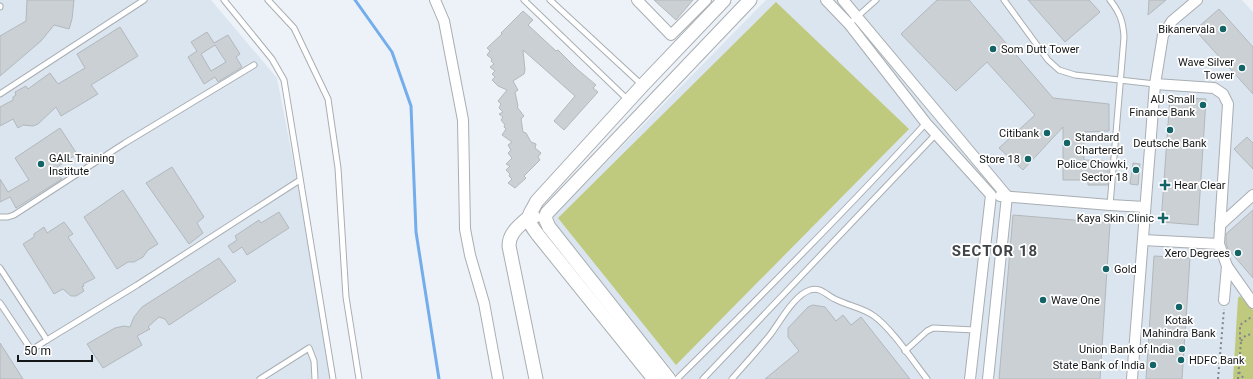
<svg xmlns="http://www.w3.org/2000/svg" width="1253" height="379" font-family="Roboto,sans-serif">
	<rect width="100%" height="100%" fill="#ecf2f7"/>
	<g fill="#dae5f0">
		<path d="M0 0H211L277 78 299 191 330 379H0Z"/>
		<path d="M766 0H1242L1253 12V379H680L549 221Z"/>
	</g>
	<g fill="#bfca7e">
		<path d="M776 2 909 129 676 365 558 218Z"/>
		<path d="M1240 296 1253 310V379H1233L1238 298Z"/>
	</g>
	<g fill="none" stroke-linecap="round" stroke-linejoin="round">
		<path stroke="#74adec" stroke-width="3" d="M355 0 392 52 411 106 416 232 439 379"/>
	</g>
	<g fill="#cad0d4" stroke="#b3b8bc" fill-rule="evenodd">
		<path d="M27 0H74L72 19 69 29 54 25 41 41 0 76V36L26 21Z"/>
		<path d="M654 0H693L676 20Z"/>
		<path d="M937 0H969L1053 98 1109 104V131L1084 132V160L1108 161V185H1088V180H1063V127L1023 170 999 148 1035 115 987 62 956 91 901 34Z"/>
		<path d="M1028 0H1089L1100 12 1065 42Z"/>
		<path d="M1149 0H1166L1148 15Z"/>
		<path d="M1219 9 1253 47V94L1195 30Z"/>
		<path d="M523 11 533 20 528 25 556 51 558 50 577 69 596 85 593 88 598 92 564 130 554 121 575 96 523 50 525 70 524 74 513 81 518 90 515 92 518 106 517 107 524 116 521 119 523 132 526 133 531 142 536 144 535 148 541 153 538 157 540 160 524 176 526 178 515 188 508 183 512 179 509 176 510 174 506 170 510 166 506 164 512 158 508 153 511 150 508 145 512 142 502 135 506 129 504 127 505 125 501 120 503 117 499 114 503 112 499 108 501 104 498 101 507 90 498 86 492 80 495 77 492 74 495 71 490 67 494 64 491 61 492 59 487 55 490 51 487 48 502 34 501 33Z"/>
		<path d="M120 27 138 56 91 85 98 94 61 116 56 107 38 124 33 126 23 125 18 128 13 119 0 126V107L13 100V97L16 95 15 92 26 86 28 89 50 73 58 84 85 68 77 54Z"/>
		<path d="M207 32 214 43 228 35 240 54 236 57 242 67 218 82 215 77 204 84 188 57 197 51 191 42ZM215 45 226 62 211 71 201 54Z"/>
		<path d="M1170 97 1206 99 1198 225 1161 222Z"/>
		<path d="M60 128 77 154 54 169 62 179 16 208 10 197 0 202V179L8 192 29 180 15 158Z"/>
		<path d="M1247 137 1253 143V169L1234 149Z"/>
		<path d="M1133 163 1140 164 1138 185 1130 184Z"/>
		<path d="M172 167 204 217 197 223 203 233 189 244 146 183Z"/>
		<path d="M123 190 158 244 148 250 143 257 134 262H128L117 269 84 217Z"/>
		<path d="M1253 210V278L1228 249 1226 243V234Z"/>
		<path d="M279 212 289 228 247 255 242 247 233 253 228 246 237 240 235 236 259 220 261 223Z"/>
		<path d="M1013 215 1110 223 1100 379H999Z"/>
		<path d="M64 222 73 234 68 237 95 278 83 284 84 286 82 287 84 291 76 296H71L63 289 54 294 23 244 34 237V234L44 227 47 233Z"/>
		<path d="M1154 256 1190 258 1182 379H1146Z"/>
		<path d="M219 258 236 281 169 325 165 319 159 317 148 327 150 329 137 336 142 345 103 368 87 344 115 328 124 326 130 327 134 317 142 307Z"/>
		<path d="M813 305 825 307 836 321 843 315 851 325 861 317 910 379H765L799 351 788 337V328L808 307Z"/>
		<path d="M0 343 23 379H0Z"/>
	</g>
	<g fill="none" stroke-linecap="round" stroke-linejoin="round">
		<defs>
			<g id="service">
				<path d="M224 0 272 59 284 80 333 379"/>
				<path d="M268 0 294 28 328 99 338 168 346 297 359 379"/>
				<path d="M524 0 629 101"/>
				<path d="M550 0 642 85"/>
				<path d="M1004 0 1048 60 1059 70 1075 75 1155 84"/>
				<path d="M0 7V6"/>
				<path d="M849 24 876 0"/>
				<path d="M0 94 144 0"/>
				<path d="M1110 205 1124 37C1123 21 1120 13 1110 0"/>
				<path d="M0 217H8L14 215 125 143 254 65"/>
				<path d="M0 268 47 340 33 349 30 348 0 303"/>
				<path d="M47 340 137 285 300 180"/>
				<path d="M905 351 927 331 933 328 975 330"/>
				<path d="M260 379 309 348 314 361 315 379"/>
				<path d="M677 379C762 295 846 211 926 123"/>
				<path d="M703 379 936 134"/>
				<path d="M732 379C745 364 758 350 770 335 780 322 794 295 810 290 821 286 828 297 837 300 849 306 863 308 874 316 892 329 913 361 927 379"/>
			</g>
			<g id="minor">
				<path d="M435 0 444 21 463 120 465 229 470 255 484 303 498 379"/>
				<path d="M637 0 671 35 706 0"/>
				<path d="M826 0 849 24 926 123 991 195 970 379"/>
				<path d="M843 0 1007 196 988 379"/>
				<path d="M1155 84 1214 88 1223 94 1228 104 1219 244 1227 266 1224 300"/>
				<path d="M1000 196 1110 205 1145 207"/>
				<path d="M1220 225 1253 195"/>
				<path d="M1143 240 1219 244"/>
				<path d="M1227 266 1253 303"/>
				<path d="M1132 379 1155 84 1163 35 1172 21 1197 0"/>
			</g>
			<g id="tertiary">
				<path d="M534 217H529C519 226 509 233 509 246L536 379"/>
				<path d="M654 379 538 235C525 218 527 219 537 201L642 86 724 0"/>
				<path d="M669 379 549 227 545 218 547 213 750 0"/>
			</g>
		</defs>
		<use href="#service" stroke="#a9aeb2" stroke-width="7"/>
		<use href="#minor" stroke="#a9aeb2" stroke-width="12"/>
		<use href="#tertiary" stroke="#a9aeb2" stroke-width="15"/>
		<g stroke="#82868a" stroke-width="2" stroke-dasharray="2 3" stroke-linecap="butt">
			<path d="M1241 341 1246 335 1253 334"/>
			<path d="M1239 372 1244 379"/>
			<path d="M1218 379 1224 309"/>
			<path d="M1238 379 1241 341 1240 338V325L1250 318H1253"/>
		</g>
		<use href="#service" stroke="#fff" stroke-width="5"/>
		<use href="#minor" stroke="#fff" stroke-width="10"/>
		<use href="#tertiary" stroke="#fff" stroke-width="13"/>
	</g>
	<g fill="#136367" stroke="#fff" stroke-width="1.5">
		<circle cx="1223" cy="29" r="4"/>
		<circle cx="993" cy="49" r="4"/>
		<circle cx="1242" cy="68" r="4"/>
		<circle cx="1203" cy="105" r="4"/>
		<circle cx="1170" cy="130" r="4"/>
		<circle cx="1047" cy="133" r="4"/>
		<circle cx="1067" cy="143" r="4"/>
		<circle cx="1028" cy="159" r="4"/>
		<circle cx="41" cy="164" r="4"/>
		<circle cx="1136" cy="170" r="4"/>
		<path d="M1163 179h4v4h4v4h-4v4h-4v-4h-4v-4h4z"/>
		<path d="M1161 212h4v4h4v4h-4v4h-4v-4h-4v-4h4z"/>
		<circle cx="1238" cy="253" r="4"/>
		<circle cx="1106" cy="269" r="4"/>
		<circle cx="1043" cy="300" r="4"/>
		<circle cx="1179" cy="307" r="4"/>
		<circle cx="1182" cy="349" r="4"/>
		<circle cx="1181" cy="360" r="4"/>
		<circle cx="1153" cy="365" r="4"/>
	</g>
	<g text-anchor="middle" stroke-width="3.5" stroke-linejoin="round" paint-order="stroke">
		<g font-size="11" fill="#141617" stroke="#fff" text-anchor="end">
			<text x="1215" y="33">Bikanervala</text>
			<text x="1001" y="53" text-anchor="start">Som Dutt Tower</text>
			<text x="1234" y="66">Wave Silver<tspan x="1234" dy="13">Tower</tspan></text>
			<text x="1195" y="103">AU Small<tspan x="1195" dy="13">Finance Bank</tspan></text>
			<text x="1039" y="137">Citibank</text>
			<text x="1075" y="141" text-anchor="start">Standard<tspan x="1075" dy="13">Chartered</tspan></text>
			<text x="1170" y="147" text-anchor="middle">Deutsche Bank</text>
			<text x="49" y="162" text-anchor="start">GAIL Training<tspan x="49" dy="13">Institute</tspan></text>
			<text x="1020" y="163">Store 18</text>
			<text x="1128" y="168">Police Chowki,<tspan x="1128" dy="13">Sector 18</tspan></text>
			<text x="1174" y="189" text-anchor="start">Hear Clear</text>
			<text x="1154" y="222">Kaya Skin Clinic</text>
			<text x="1230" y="257">Xero Degrees</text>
			<text x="1114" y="273" text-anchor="start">Gold</text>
			<text x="1051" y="304" text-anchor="start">Wave One</text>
			<text x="1179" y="324" text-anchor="middle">Kotak<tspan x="1179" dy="13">Mahindra Bank</tspan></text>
			<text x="1174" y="353">Union Bank of India</text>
			<text x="1189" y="364" text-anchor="start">HDFC Bank</text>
			<text x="1145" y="369">State Bank of India</text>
		</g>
		<g font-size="15" font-weight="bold" letter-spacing="1" fill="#404448" stroke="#fff">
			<text x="995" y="256">SECTOR 18</text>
		</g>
	</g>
	<path d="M18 355v6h74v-6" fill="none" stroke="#141617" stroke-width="2"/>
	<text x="24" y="355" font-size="12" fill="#141617" stroke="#ffffff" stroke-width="3" paint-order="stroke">50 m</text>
</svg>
